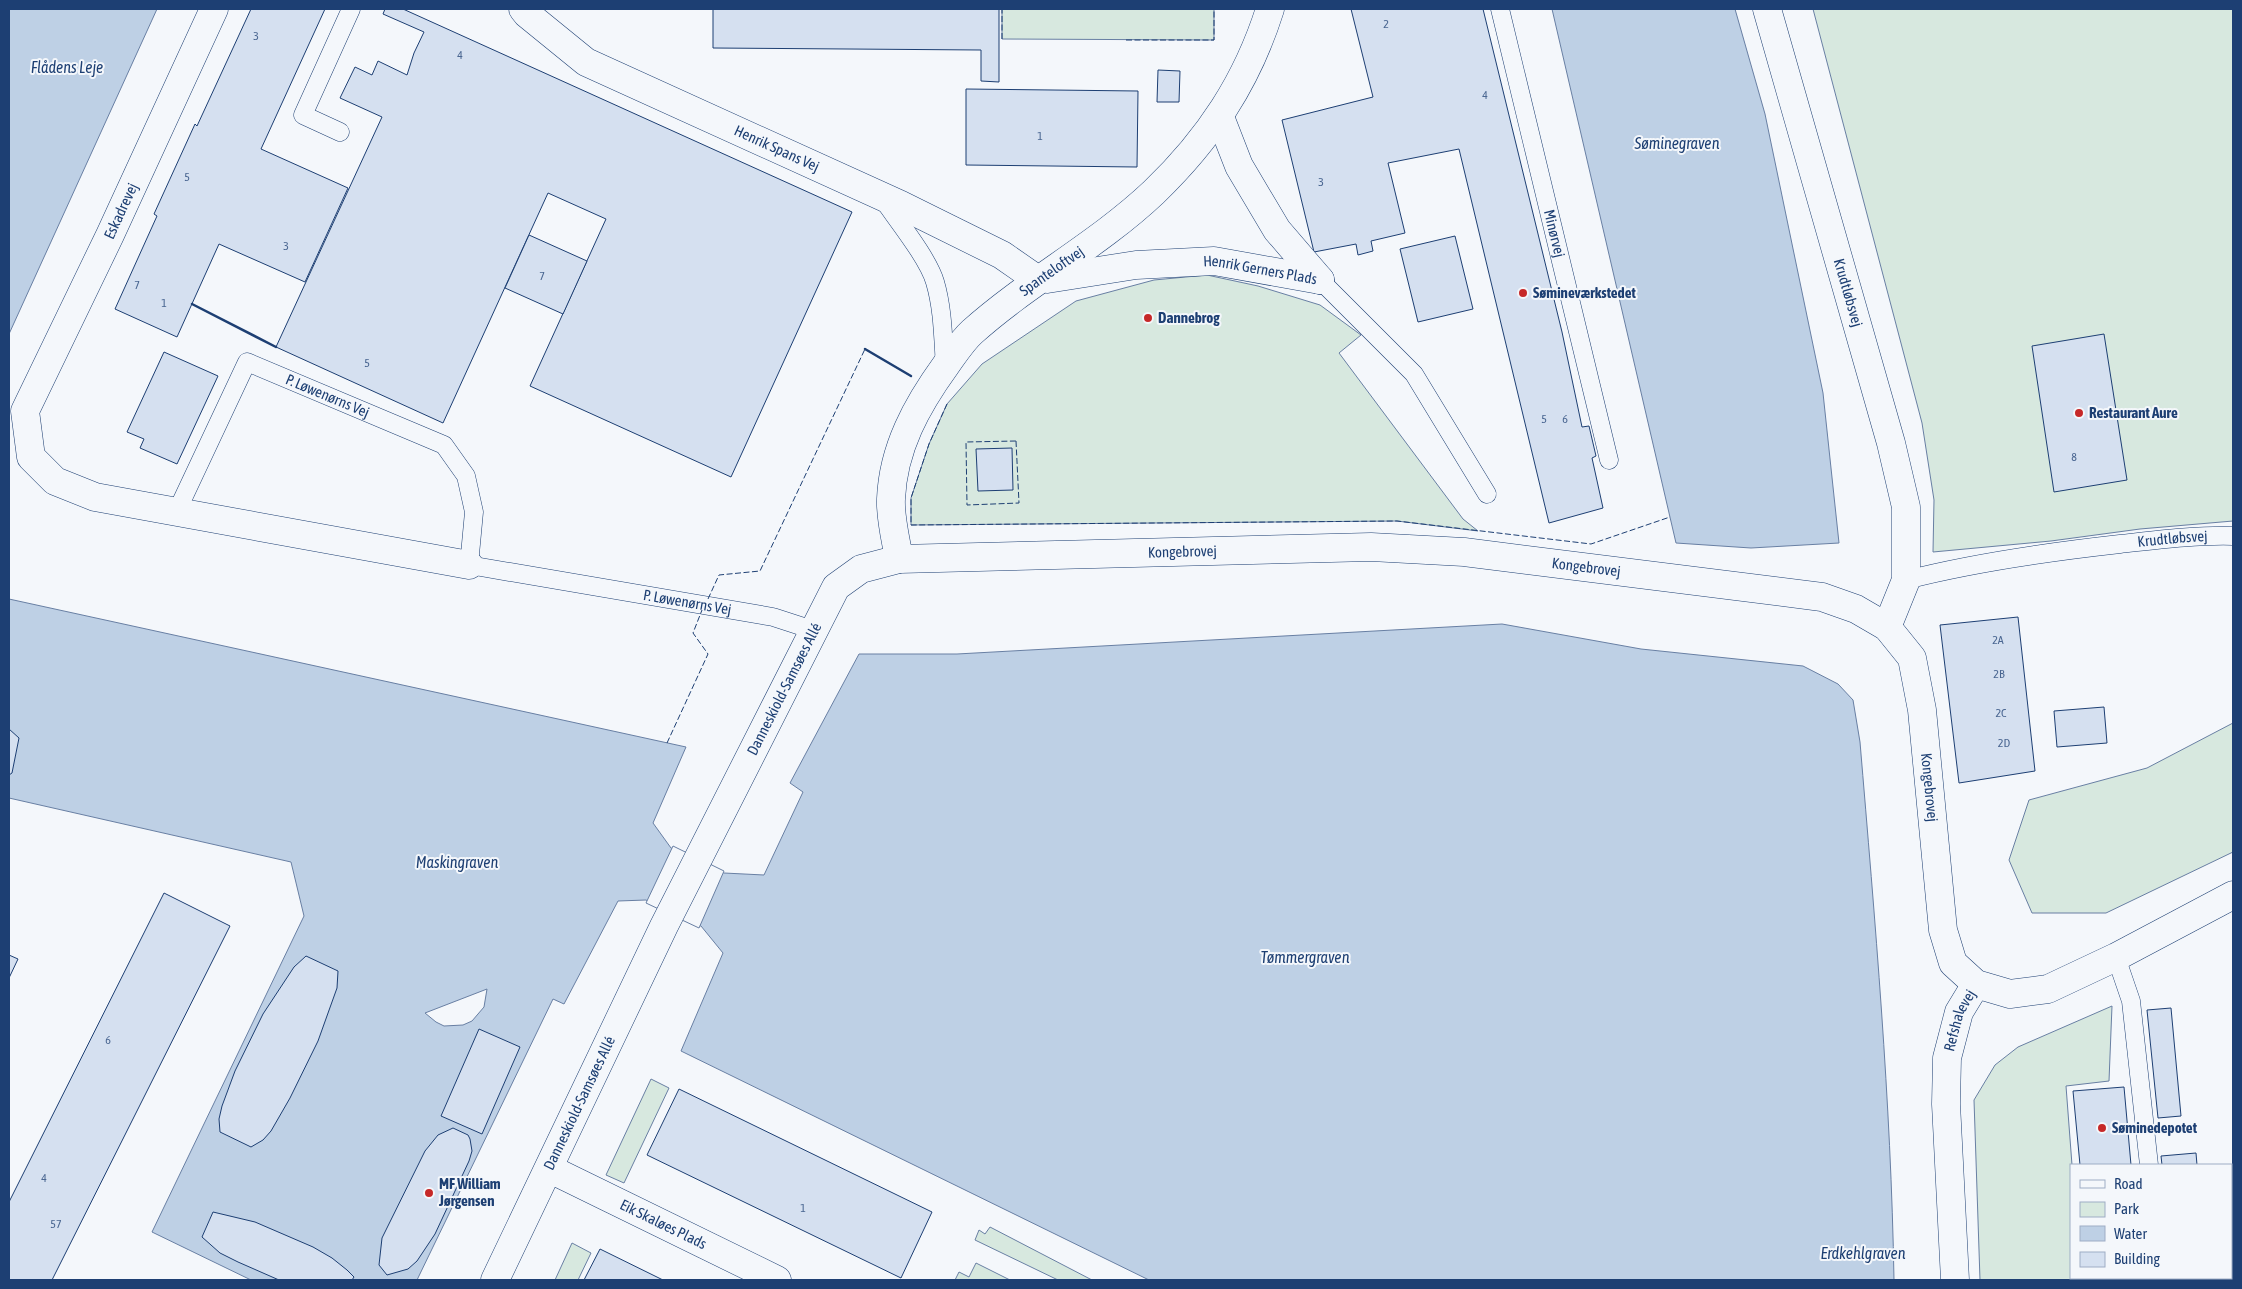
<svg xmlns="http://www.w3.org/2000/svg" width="2242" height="1289" font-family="'Asap Condensed',sans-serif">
	<rect width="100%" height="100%" fill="#f4f7fb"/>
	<g fill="#d7e8df" stroke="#687fa3">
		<path d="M1002 9H1214V40L1002 39Z"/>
		<path d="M1813 9H2233V521L2140 529 2051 541 1933 552 1934 500 1922 423Z"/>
		<path d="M1207 275 1258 286 1320 305 1361 335 1339 353 1463 519 1478 531 1397 521 911 525V498L929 444 947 404 982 364 1076 301 1154 280Z"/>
		<path d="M2233 723V852L2106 913H2032L2009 860 2029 800 2147 768Z"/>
		<path d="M2112 1006 2109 1081 2066 1086 2072 1165 2071 1278H2082V1280H1980L1974 1100 1995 1065 2018 1047Z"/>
		<path d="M651 1079 669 1088 624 1183 606 1175Z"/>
		<path d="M990 1227 1092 1280H1058L975 1240 979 1230 985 1234Z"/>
		<path d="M572 1243 591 1253 578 1280H555Z"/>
		<path d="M976 1263 1010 1280H955L959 1272 969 1277Z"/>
	</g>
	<g fill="#bed0e5" stroke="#687fa3">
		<path d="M9 9H157L9 334Z"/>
		<path d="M1552 9H1735L1765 114 1823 393 1839 543 1751 548 1676 543Z"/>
		<path d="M9 599 686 747 653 823 671 848 724 873 764 875 803 792 790 783 859 654H957L1502 624 1641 649 1803 666 1838 684 1853 700 1860 742C1875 921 1891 1101 1894 1280H1149L681 1051 723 953 701 926 674 915 646 900 618 901 564 1004 553 999 417 1280H251L152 1232 304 916 291 862 9 798Z"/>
	</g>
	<g fill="#f4f7fb" stroke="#687fa3">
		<path d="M673 846 724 871 699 928 646 903Z"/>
		<path d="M487 989 484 1007 472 1021 463 1025 444 1026 436 1022 425 1013Z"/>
	</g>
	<g fill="#d5e0f0" stroke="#1d3f73">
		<path d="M251 9H325L261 149 348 188 305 282 219 244 177 337 115 309 157 216 154 214 195 124 197 126Z"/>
		<path d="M385 9H403L852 212 731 477 530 386 606 219 548 193 443 423 276 347 382 117 340 98 355 67 372 75 378 61 407 75 414 53 424 32 383 14Z"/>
		<path d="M713 9H999V82L981 81V50L713 48Z"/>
		<path d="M1351 9H1483L1562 332 1582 427 1589 426 1596 456 1592 458 1603 508 1549 523 1459 149 1388 163 1405 233 1371 241 1373 251 1358 255 1356 244 1314 252 1282 120 1373 97Z"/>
		<path d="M1158 70 1180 71 1179 102H1157Z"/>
		<path d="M966 89 1138 91 1137 167 966 165Z"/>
		<path d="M529 235 587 261 563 314 505 288Z"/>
		<path d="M1455 236 1473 309 1418 322 1400 249Z"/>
		<path d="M2104 334 2127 480 2054 492 2032 346Z"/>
		<path d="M164 352 218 376 177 464 140 448 144 439 127 432Z"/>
		<path d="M1012 448 1013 490 978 491 976 449Z"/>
		<path d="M2018 617 2035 771 1959 783 1940 625Z"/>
		<path d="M2104 707 2107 743 2057 747 2054 711Z"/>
		<path d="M9 729 19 738 12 773 9 775Z"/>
		<path d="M164 893 230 926 52 1280H9V1202Z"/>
		<path d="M9 955 18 959 9 978Z"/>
		<path d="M306 956 338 971 337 988 318 1041 290 1098 271 1131 263 1140 251 1147 220 1132 219 1119 222 1106 235 1071 263 1014 294 967Z"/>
		<path d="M2171 1008 2181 1116 2158 1118 2147 1010Z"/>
		<path d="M479 1029 520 1047 482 1134 441 1116Z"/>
		<path d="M2124 1087 2131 1165H2080L2073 1091Z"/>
		<path d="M679 1089 932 1212 901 1278 647 1155Z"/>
		<path d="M453 1128 468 1135 470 1139 472 1151 469 1161 435 1234 417 1261 408 1269 387 1275 379 1265 382 1238 425 1151 438 1135Z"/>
		<path d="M2196 1153 2197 1165H2162L2161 1156Z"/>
		<path d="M213 1212 255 1222 313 1247 332 1258 347 1270 354 1277 352 1280H279L238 1262 220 1253 202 1237Z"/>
		<path d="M600 1249 663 1280H584Z"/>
		<rect x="2091" y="1278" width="51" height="2"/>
	</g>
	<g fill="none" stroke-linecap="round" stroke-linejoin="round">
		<defs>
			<g id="service">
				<path id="s1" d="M1500 9 1609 460"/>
				<path d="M340 132 303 115 351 9"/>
				<path d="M882 198C897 220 928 258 935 282 943 309 943 338 945 366"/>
				<path d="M1320 280 1414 374 1487 494"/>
				<path id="s2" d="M177 511 247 362 444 445 466 476 474 512 469 565 773 617 813 630"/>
				<path id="s3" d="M1906 580C1976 562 2048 552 2120 544 2157 540 2195 535 2233 536"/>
				<path d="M2116 957 2131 1001 2149 1165"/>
				<path d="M2159 1278V1280"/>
			</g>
			<g id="minor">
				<path d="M214 9 110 235 25 411 31 457 55 481 95 497 469 565"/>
				<path id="s4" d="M523 9 527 14 586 62 901 205 1002 255 1038 280"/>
				<path id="s5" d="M1767 9 1891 443 1906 507V580L1887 627"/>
				<path d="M1220 117 1239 166 1277 230 1320 280"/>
				<path id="s6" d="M1047 279 1136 265 1214 261 1320 280"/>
				<path id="s7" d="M899 559C896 540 890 518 891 499 893 448 917 405 946 365 954 354 962 341 972 332 1029 281 1098 245 1154 192 1209 139 1247 82 1270 9"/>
				<path id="s8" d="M550 1169 777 1280"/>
				<path id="s9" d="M1955 1280 1946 1104 1947 1058 1959 1012 1976 984"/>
			</g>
			<g id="tertiary">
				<path id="s10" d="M495 1280 664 926 836 587 861 569 899 559 1371 547 1464 552 1822 597 1856 609 1887 627 1912 658 1922 710 1943 930 1953 963 1976 984 2010 994 2048 989 2116 957 2233 895"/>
			</g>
		</defs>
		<use href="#service" stroke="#1d3f73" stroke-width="19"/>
		<use href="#minor" stroke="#1d3f73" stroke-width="29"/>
		<use href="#tertiary" stroke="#1d3f73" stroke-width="29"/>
		<use href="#service" stroke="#f4f7fb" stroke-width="18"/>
		<use href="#minor" stroke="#f4f7fb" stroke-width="28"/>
		<use href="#tertiary" stroke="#f4f7fb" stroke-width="28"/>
		<g stroke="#1d3f73" stroke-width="1" stroke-dasharray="6 2.5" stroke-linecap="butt">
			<path d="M1002 39V9"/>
			<path d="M1126 40H1214V9"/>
			<path d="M947 404 929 444 911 498V525L1397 521 1591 544 1670 517"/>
			<path d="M1016 441 1019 503 967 505 966 442Z"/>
			<path d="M708 599 719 575 760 571 865 349"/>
			<path d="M667 743 708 654 693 633 702 610"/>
		</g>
		<g stroke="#1d3f73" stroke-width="2.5">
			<path d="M192 304 276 347"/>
			<path d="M865 349 911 376"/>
		</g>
	</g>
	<g fill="#c62828" stroke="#f4f7fb" stroke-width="2">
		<circle cx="1523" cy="293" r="5"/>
		<circle cx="1148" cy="318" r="5"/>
		<circle cx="2079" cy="413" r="5"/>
		<circle cx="2102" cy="1128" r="5"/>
		<circle cx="429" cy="1193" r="5"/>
	</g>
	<g text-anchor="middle" stroke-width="4" stroke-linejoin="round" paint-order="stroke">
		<g font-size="12" fill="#4b6792">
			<text x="1386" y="28">2</text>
			<text x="256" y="40">3</text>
			<text x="460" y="59">4</text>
			<text x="1485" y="99">4</text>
			<text x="1040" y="140">1</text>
			<text x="187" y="181">5</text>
			<text x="1321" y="186">3</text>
			<text x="286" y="250">3</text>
			<text x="542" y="280">7</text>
			<text x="137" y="289">7</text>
			<text x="164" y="307">1</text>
			<text x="367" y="367">5</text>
			<text x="1544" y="423">5</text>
			<text x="1565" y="423">6</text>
			<text x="2074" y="461">8</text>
			<text x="1998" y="644">2A</text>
			<text x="1999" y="678">2B</text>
			<text x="2001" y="717">2C</text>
			<text x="2004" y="747">2D</text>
			<text x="108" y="1044">6</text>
			<text x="44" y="1182">4</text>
			<text x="803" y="1212">1</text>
			<text x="56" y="1228">57</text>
		</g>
		<g font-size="15" fill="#1d3f73" stroke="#f4f7fb">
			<text dy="5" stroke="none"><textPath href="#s4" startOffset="292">Henrik Spans Vej</textPath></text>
			<text transform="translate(121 211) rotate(-65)" y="5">Eskadrevej</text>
			<text dy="5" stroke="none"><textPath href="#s1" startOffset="231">Minørvej</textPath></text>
			<text dy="5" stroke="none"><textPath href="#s6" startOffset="215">Henrik Gerners Plads</textPath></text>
			<text dy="5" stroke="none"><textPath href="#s7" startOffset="350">Spanteloftvej</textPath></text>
			<text dy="5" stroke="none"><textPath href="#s5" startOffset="295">Krudtløbsvej</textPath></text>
			<text dy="5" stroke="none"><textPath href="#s2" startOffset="252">P. Løwenørns Vej</textPath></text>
			<text dy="5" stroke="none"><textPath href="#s3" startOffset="270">Krudtløbsvej</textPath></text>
			<text dy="5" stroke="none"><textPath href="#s10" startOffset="1126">Kongebrovej</textPath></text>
			<text dy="5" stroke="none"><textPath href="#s10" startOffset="1531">Kongebrovej</textPath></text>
			<text dy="5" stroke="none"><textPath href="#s2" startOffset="728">P. Løwenørns Vej</textPath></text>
			<text dy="5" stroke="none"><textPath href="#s10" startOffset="658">Danneskiold-Samsøes Allé</textPath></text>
			<text dy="5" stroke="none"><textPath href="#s10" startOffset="2011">Kongebrovej</textPath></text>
			<text dy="5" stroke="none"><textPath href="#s9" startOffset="262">Refshalevej</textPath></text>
			<text dy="5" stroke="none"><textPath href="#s10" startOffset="196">Danneskiold-Samsøes Allé</textPath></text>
			<text dy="5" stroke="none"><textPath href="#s8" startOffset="126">Eik Skaløes Plads</textPath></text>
		</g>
		<g font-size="15" font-weight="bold" fill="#1d3f73" stroke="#f4f7fb" text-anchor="start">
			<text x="1533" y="298">Sømineværkstedet</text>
			<text x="1158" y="323">Dannebrog</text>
			<text x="2089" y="418">Restaurant Aure</text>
			<text x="2112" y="1133">Søminedepotet</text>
			<text x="439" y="1189">MF William<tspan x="439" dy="17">Jørgensen</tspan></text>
		</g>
		<g font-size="16" font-style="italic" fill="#1d3f73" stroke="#f4f7fb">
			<text x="67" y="73">Flådens Leje</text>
			<text x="1677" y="149">Søminegraven</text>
			<text x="457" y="868">Maskingraven</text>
			<text x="1305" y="963">Tømmergraven</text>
			<text x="1863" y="1259">Erdkehlgraven</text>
		</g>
	</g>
	<rect width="2242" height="1289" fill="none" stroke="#1d3f73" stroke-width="20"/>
	<rect x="2070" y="1164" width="162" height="115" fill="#f4f7fb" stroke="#9eadc5"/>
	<rect x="2080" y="1180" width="25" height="8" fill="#f4f7fb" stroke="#9eadc5"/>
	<text x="2114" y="1189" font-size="15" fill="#1d3f73">Road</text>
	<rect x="2080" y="1202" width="25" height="15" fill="#d7e8df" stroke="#9eadc5"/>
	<text x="2114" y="1214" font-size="15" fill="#1d3f73">Park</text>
	<rect x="2080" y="1226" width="25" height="15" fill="#bed0e5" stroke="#9eadc5"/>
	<text x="2114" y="1239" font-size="15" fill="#1d3f73">Water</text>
	<rect x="2080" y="1252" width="25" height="15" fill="#d5e0f0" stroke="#9eadc5"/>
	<text x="2114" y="1264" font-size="15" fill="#1d3f73">Building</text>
</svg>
